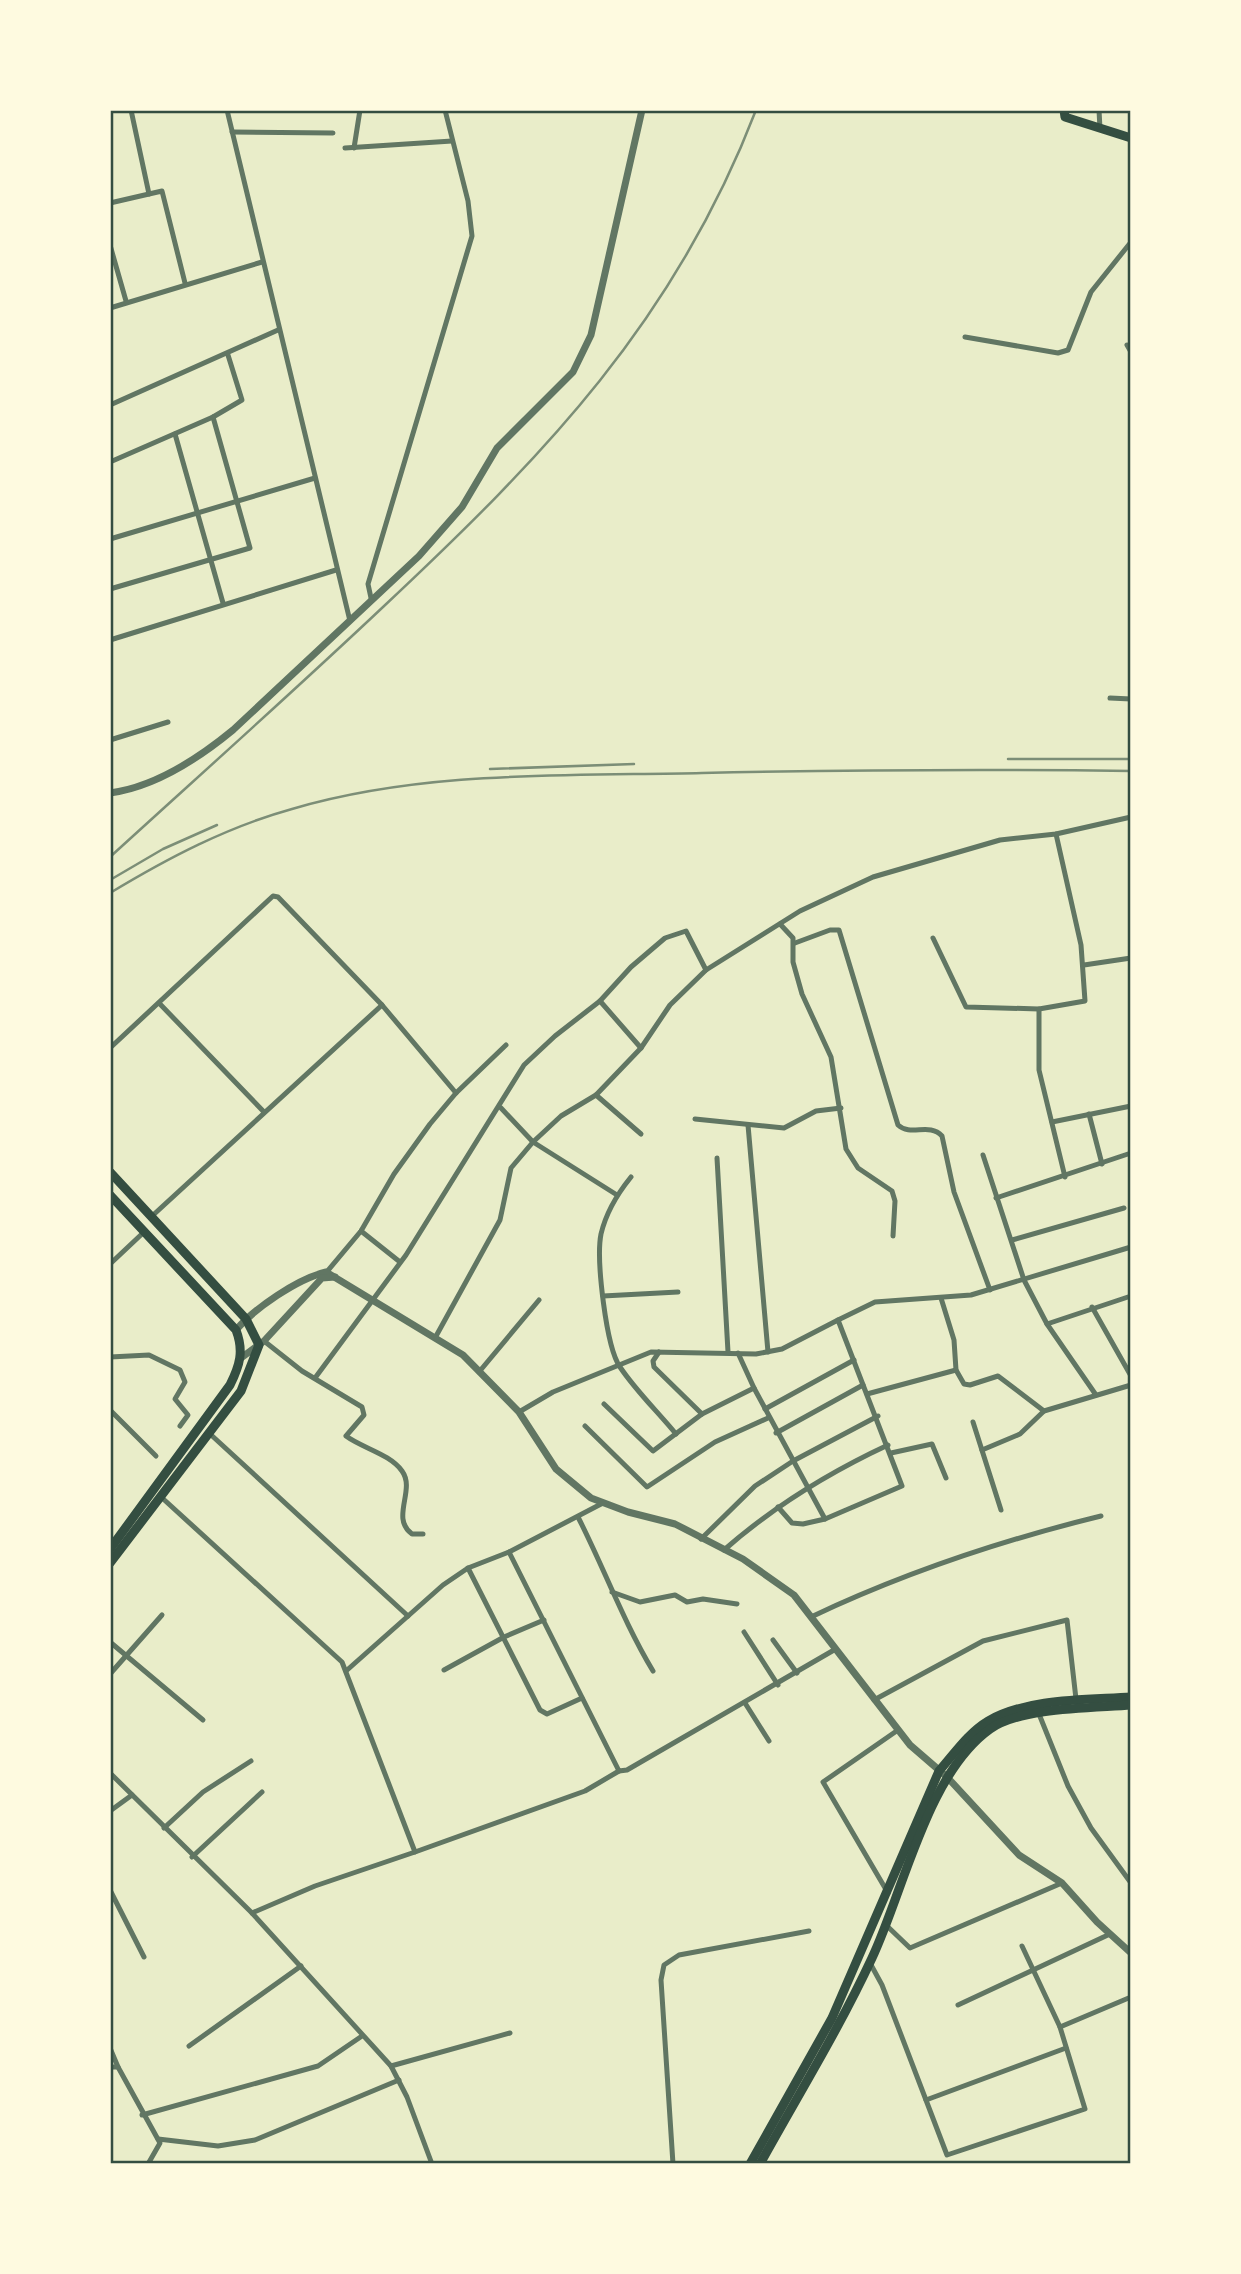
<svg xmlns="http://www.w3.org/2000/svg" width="1241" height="2274" font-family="'Golos Text',sans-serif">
	<rect width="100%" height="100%" fill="#e9edc9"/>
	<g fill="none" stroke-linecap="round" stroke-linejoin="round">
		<g stroke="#617663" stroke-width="5">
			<path d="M131 110 149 194"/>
			<path d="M227 110 350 621"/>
			<path d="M1099 110 1100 129"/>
			<path d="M232 132 333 133"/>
			<path d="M345 148 452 141"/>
			<path d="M354 148 360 110"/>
			<path d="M110 203 162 191 185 283"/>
			<path d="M110 245 126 301"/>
			<path d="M110 308 262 262"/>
			<path d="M965 337 1058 353 1068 350 1091 292 1131 242"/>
			<path d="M1127 345 1131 352"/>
			<path d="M110 405 278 330"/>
			<path d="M175 434 223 603"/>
			<path d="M110 462 213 417 242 400 228 355"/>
			<path d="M110 539 315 478"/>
			<path d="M110 589 250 548 213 417"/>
			<path d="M371 598 368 584 472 236 468 201 445 110"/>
			<path d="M110 640 336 570"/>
			<path d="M1110 698 1131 699"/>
			<path d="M110 740 168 722"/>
			<path d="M780 924 793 938V962L802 994 831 1057 846 1149 858 1168 892 1191 895 1201 893 1236"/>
			<path d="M933 938 966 1007 1039 1009 1085 1001 1081 945 1056 834"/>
			<path d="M795 943 830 930H839L898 1125C911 1137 929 1122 942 1136L954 1192 990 1290"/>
			<path d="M1084 965 1131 958"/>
			<path d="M706 970 800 911 873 877 1000 840 1056 834 1131 817"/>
			<path d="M600 1001 641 1048"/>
			<path d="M159 1003 264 1112"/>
			<path d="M382 1005 456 1093"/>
			<path d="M1039 1009V1070L1065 1177"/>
			<path d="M110 1048 273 896 278 897 382 1005 151 1217"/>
			<path d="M596 1095 641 1134"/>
			<path d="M501 1108 533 1142 617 1195"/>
			<path d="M1089 1114 1102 1164"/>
			<path d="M695 1119 784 1128 816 1111 841 1108"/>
			<path d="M1052 1122 1131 1106"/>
			<path d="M748 1125 768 1352"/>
			<path d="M983 1155 1024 1280 1047 1324 1096 1395"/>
			<path d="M717 1158 728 1352"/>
			<path d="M631 1177C618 1193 606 1213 601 1234 596 1259 606 1347 620 1367 636 1391 658 1412 676 1434"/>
			<path d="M996 1198 1131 1153"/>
			<path d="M361 1231 400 1262"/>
			<path d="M1012 1240 1124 1208"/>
			<path d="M110 1264 144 1232"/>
			<path d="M325 1274 361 1231 394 1174 430 1124 456 1093 506 1045"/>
			<path d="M603 1296 678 1292"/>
			<path d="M941 1298 954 1340 956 1370 964 1384 970 1385 998 1376 1044 1411"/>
			<path d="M1092 1307 1131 1376"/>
			<path d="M838 1320 875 1302 971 1295 1131 1247"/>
			<path d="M1047 1324 1131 1296"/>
			<path d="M264 1341 302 1371 362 1407 364 1415 346 1436C362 1448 390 1454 402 1471 416 1490 390 1518 412 1534H423"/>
			<path d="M659 1352 653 1361 654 1367 702 1414"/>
			<path d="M738 1353 754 1388"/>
			<path d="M110 1357 149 1355 180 1370 185 1382 175 1399 188 1415 180 1426"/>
			<path d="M479 1372 539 1300"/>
			<path d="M315 1378 406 1255 524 1065 555 1036 600 1001 631 967 665 938 686 931 706 970 670 1005 641 1048 596 1095 561 1116 533 1142 511 1168 500 1220 435 1338"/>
			<path d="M867 1394 956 1370"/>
			<path d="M604 1404 653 1451 702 1414 754 1388 825 1519"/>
			<path d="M765 1409 854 1360"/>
			<path d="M110 1410 156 1456"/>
			<path d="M519 1412 553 1392 651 1352 756 1354 782 1349 838 1320 902 1486 825 1519 803 1524 792 1523 778 1507"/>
			<path d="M973 1422 1001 1510"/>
			<path d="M585 1426 647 1487 715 1442 768 1418"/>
			<path d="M209 1433 408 1616"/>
			<path d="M776 1433 863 1385"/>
			<path d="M982 1450 1020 1434 1044 1411 1131 1385"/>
			<path d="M891 1453 932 1444 946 1478"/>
			<path d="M160 1496 342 1662 415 1852 315 1886 252 1913"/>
			<path d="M578 1517C604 1568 623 1621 653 1671"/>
			<path d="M701 1539 755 1486 793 1461 878 1416"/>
			<path d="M724 1550C774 1506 828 1473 888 1445"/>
			<path d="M509 1552 619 1771 627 1770 834 1650"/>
			<path d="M468 1568 540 1710 547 1714 582 1698"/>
			<path d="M612 1592 640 1602 675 1595 687 1602 703 1599 737 1604"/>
			<path d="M811 1617C906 1572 999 1541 1101 1516"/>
			<path d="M744 1632 778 1685"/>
			<path d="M773 1640 797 1673"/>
			<path d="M110 1642 203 1720"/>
			<path d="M444 1670 504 1637 544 1620"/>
			<path d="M346 1671 443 1585 468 1568 509 1552 603 1503"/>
			<path d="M110 1674 162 1615"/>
			<path d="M874 1700 983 1641 1067 1620 1076 1699"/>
			<path d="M745 1703 769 1741"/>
			<path d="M1039 1714 1068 1786 1091 1828 1131 1883"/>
			<path d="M110 1773 252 1913 391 2066 407 2097 432 2164"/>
			<path d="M110 1811 132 1795"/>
			<path d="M164 1828 203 1792 251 1761"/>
			<path d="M415 1852 585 1791 619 1771"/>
			<path d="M192 1857 262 1792"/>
			<path d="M110 1890 144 1957"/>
			<path d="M888 1893 823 1782 898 1730"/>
			<path d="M886 1925 910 1948 1062 1883"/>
			<path d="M1022 1946 1060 2027"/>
			<path d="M870 1963 882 1985 947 2155 1085 2109 1060 2027 1131 1997"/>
			<path d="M958 2005 1110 1934"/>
			<path d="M189 2046 301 1966"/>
			<path d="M110 2048 118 2067"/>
			<path d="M391 2066 510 2033"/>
			<path d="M110 2067H118L160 2143 148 2164"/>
			<path d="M926 2100 1066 2048"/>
			<path d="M142 2115 318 2066 362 2036"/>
			<path d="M158 2139 218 2146 255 2140 399 2080"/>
			<path d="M673 2164 661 1980 664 1965 679 1955 809 1931"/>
		</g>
		<g stroke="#617663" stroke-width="7">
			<path d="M110 793C155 787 199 758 233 730L419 556 462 507 497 448 573 372 591 335 642 110"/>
			<path d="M236 1330C255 1308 297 1279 326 1272L463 1355 519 1412 556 1469 591 1498 628 1512 675 1524 743 1559 794 1595 910 1745 947 1777 1019 1855 1062 1883 1097 1922 1131 1953"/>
			<path d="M241 1358 264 1341 322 1278 335 1277"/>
		</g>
		<g stroke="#344e41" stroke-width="9">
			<path d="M110 1172 246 1319 259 1345 241 1391 110 1563"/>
			<path d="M110 1195 236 1330C244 1351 240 1365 230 1385L110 1549"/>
			<path d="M750 2164 832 2018 939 1771C954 1754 968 1733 988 1721 1028 1698 1086 1700 1131 1697"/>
			<path d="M760 2164C798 2095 839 2029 872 1958 904 1890 927 1774 990 1729 1022 1707 1092 1708 1131 1705"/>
		</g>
		<path stroke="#344e41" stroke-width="9" d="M1064 110 1065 117 1131 138"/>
		<g stroke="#7c8e77" stroke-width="2.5">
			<path d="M1008 759H1131"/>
			<path d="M490 769 634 764"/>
			<path d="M110 857C201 774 293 692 383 607 544 456 675 321 756 110"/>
			<path d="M110 880 163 849 217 825"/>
			<path d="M110 893C168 858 227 827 292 809 424 770 567 776 702 773 845 770 988 769 1131 771"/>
		</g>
	</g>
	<rect width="1241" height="2274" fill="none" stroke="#fefae0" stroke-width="224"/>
	<rect x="112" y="112" width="1017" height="2050" fill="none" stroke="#344e41" stroke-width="2.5"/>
</svg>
